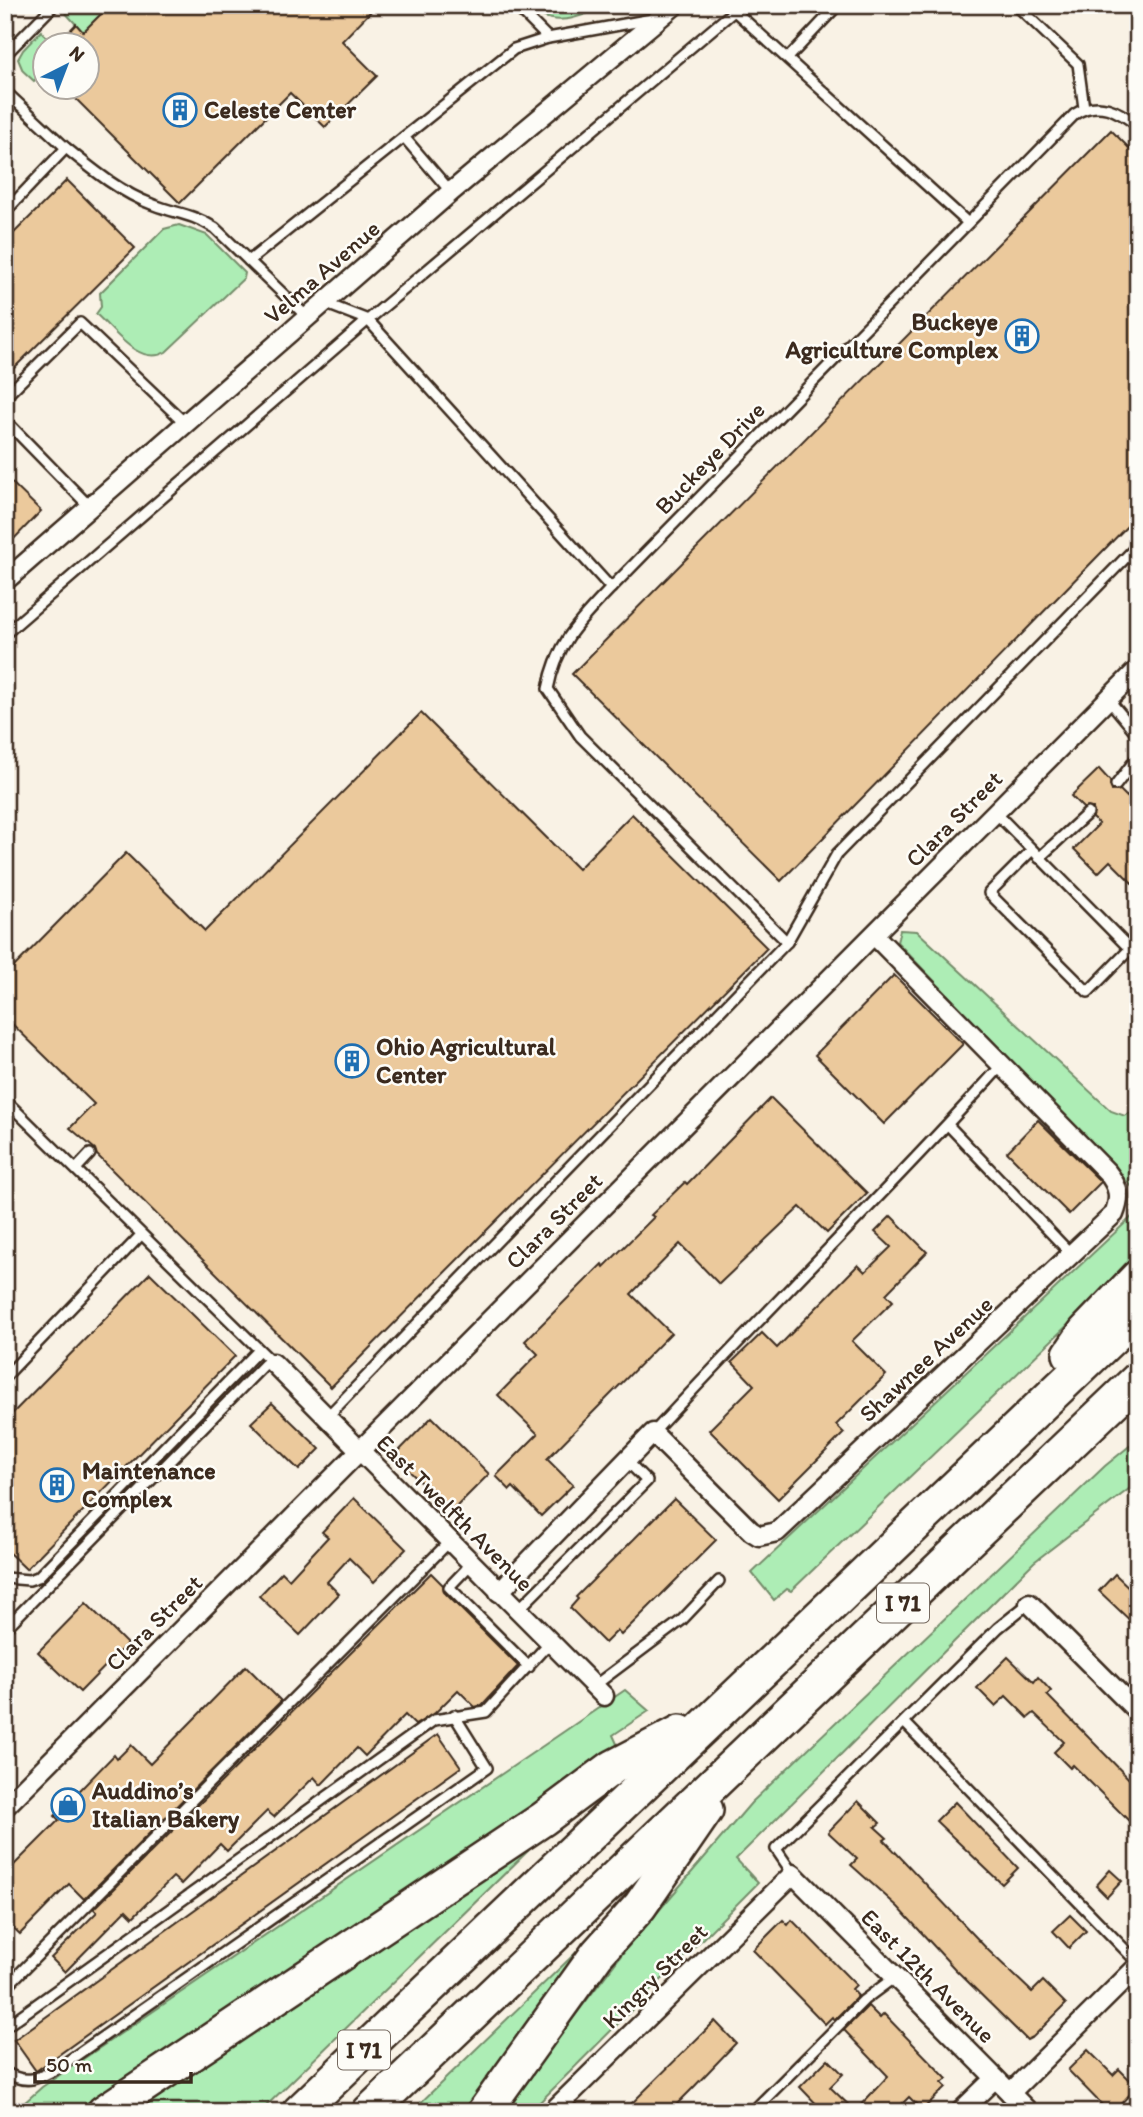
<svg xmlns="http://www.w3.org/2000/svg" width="1143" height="2117" font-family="Itim,sans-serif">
	<rect width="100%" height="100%" fill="#f9f2e5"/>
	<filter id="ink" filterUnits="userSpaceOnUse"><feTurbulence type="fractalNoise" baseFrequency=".0143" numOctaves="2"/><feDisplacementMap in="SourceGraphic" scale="14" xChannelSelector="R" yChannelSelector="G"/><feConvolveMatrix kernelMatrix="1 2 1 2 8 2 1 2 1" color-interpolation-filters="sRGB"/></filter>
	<g filter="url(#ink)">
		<g fill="#adedb5" stroke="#748c6a" stroke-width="2">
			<path d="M66 5H110L83 32 62 9Z"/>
			<path d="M527 5H608C578 17 553 31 527 5Z"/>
			<path d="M41 31 54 45 46 46 45 69 34 81 23 71 18 59 23 50Z"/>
			<path d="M179 225 207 235 245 273 244 278 166 352C139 367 114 330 96 314L101 307 100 293 164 229Z"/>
			<path d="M900 930 917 931 1111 1111 1125 1116 1138 1108V1193L897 942Z"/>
			<path d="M1138 1211V1256L1129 1266 791 1591 787 1589 774 1600 752 1573Z"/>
			<path d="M1138 1439V1482L1034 1562 736 1859 758 1883 530 2112H501L626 1949 751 1803 1105 1466Z"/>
			<path d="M625 1690 649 1711 613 1735 618 1746 545 1801 73 2112H14L42 2087Z"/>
			<path d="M525 1847 528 1851 260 2112H135L318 1983Z"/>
			<path d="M590 1939 468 2112H411Z"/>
		</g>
		<g fill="#ebc99c" stroke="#3b2a1e" stroke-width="2">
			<path d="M110 5H377L342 41 377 76 325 127 290 93 180 203 65 88H88V46H55L76 24 83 32Z"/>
			<path d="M1111 130 1138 157V515L781 881 572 674Z"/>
			<path d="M67 180 135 248 5 377V242Z"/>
			<path d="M5 476 41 511 5 548Z"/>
			<path d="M421 713 578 869 632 814 767 948 331 1387 97 1155 95 1149 70 1128 94 1104 5 1017V976L126 853 205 931Z"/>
			<path d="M1099 769 1110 781 1112 791 1120 790 1127 797 1138 786V889L1110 861 1098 873 1074 849 1099 824 1093 818V808H1083L1071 796Z"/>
			<path d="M894 975 963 1044 884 1124 815 1055Z"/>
			<path d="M771 1098 867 1193 827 1233 800 1207 719 1284 680 1244 631 1294 671 1333 547 1459 573 1485 541 1516 513 1487 510 1490 496 1476 538 1434 498 1395 538 1354 525 1341 602 1264 604 1267 654 1217 651 1215 685 1182 687 1184Z"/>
			<path d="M1038 1120 1101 1182 1069 1214 1007 1152Z"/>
			<path d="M891 1216 927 1252 886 1294 893 1301 852 1341 886 1375 836 1425 844 1433 778 1499 709 1430 754 1385 732 1362 762 1333 777 1348 858 1265 865 1272 891 1247 875 1232Z"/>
			<path d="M150 1273 235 1356 26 1569 5 1549V1421Z"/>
			<path d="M272 1403 320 1449 299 1470 251 1423Z"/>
			<path d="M432 1417 489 1474 451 1512 394 1456Z"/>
			<path d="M354 1498 406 1549 374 1582 349 1558 327 1582 339 1594 300 1635 259 1596 282 1572 289 1579 328 1537 322 1532Z"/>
			<path d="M674 1499 716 1540 621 1635 617 1631 605 1643 570 1608 578 1599 576 1597Z"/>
			<path d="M431 1573 443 1585 444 1592 518 1666 482 1705 475 1707 458 1690 435 1713 415 1725 405 1715 365 1756 357 1748 321 1785 314 1777 274 1817 267 1811 227 1851 220 1844 181 1884 173 1877 133 1917 126 1910 65 1972 51 1958 97 1912 94 1909Z"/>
			<path d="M1115 1574 1138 1596V1628L1099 1591Z"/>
			<path d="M86 1603 127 1644 80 1692 38 1652Z"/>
			<path d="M1008 1657 1034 1682 1038 1677 1051 1691 1047 1695 1138 1788V1830L1073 1765 1070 1768 1054 1752 1064 1742 1034 1713 1028 1718 1006 1696 995 1706 977 1688Z"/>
			<path d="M246 1666 281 1701 84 1899 69 1884 20 1934 5 1920V1874L59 1820 55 1816 114 1755 117 1759 131 1745 150 1764Z"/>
			<path d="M438 1734 461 1767 36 2071 14 2040Z"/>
			<path d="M858 1801 880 1823 875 1827 887 1838 884 1840 989 1951 1032 1992 1043 1981 1066 2004 1033 2037 1027 2040 954 1968 898 1907 851 1865 857 1859 828 1832Z"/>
			<path d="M955 1802 1018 1868 1002 1884 936 1821Z"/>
			<path d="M1110 1870 1122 1881 1107 1897 1096 1886Z"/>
			<path d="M1070 1915 1086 1931 1069 1948 1053 1931Z"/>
			<path d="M783 1920 788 1925 792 1920 856 1985 852 1989 858 1996 834 2020 832 2017 825 2024 753 1950Z"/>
			<path d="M868 2006 880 2018 884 2014 947 2079 942 2083 946 2087 922 2110 909 2097 894 2112H824L800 2087 828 2059 843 2074 830 2087 855 2111 888 2076 844 2030Z"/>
			<path d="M715 2021 736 2043 691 2090 669 2112H623Z"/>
			<path d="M1088 2050 1113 2075 1119 2069 1137 2087 1113 2112H1109L1068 2070Z"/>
		</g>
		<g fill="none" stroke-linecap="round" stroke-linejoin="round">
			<defs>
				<g id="lane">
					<path d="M515 5 548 38 652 19"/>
					<path d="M728 5 967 222"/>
					<path d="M1016 5 1078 64 1084 108"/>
					<path d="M5 55 54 5"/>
					<path d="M788 58 838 5"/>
					<path d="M5 91 66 148 5 212"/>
					<path d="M404 137 451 192"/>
					<path d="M66 148C93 170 121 193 154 205 178 214 190 213 215 228L307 317"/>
					<path d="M249 261 514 49 548 38"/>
					<path d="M324 303 368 320 611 588 1075 114C1098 99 1118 110 1138 126"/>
					<path d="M5 397 80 323 185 423"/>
					<path d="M5 420 89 506"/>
					<path d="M611 588C579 622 557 642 548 689L580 736 787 942"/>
					<path d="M5 634 368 320 734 11"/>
					<path d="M1108 699 1138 735"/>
					<path d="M1116 785 1138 756"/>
					<path d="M995 812 1138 957"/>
					<path d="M1032 850 989 893 1088 992 1130 949"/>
					<path d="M1039 858 1088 813"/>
					<path d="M5 1100 273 1363 265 1364 5 1629"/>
					<path d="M948 1125 1072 1255"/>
					<path d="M76 1169 90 1154"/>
					<path d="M5 1377 141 1235"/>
					<path d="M326 1418 787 942 837 854 1138 545"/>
					<path d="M653 1433C767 1309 888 1191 1001 1066"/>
					<path d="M471 1564 449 1587 529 1667"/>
					<path d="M5 1578 29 1580 38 1577 259 1350"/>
					<path d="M518 1610 647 1481 626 1460"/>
					<path d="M594 1686 682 1620 719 1581"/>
					<path d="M905 1723 1138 1963"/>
					<path d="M793 1874 776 1849 998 1628 1029 1603"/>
					<path d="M5 1988 449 1542"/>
					<path d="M5 2027 434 1720 486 1712 550 1642"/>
					<path d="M5 2072C27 2086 40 2078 61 2066L487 1768 454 1715"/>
					<path d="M752 2112 864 2000 895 1977"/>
				</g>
				<g id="street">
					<path d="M5 581 451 192 675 5"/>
					<path d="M273 1363 604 1696"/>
					<path d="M499 1592 653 1433 751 1531 759 1536 777 1532 1114 1214C1121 1197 1119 1187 1107 1172L874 935"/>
					<path d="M1029 1603 1138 1712"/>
					<path d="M5 1807 1138 669"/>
					<path d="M1010 2093 1138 1966"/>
					<path d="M552 2112 793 1874 1029 2112"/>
					<path d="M960 2112 995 2078"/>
				</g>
				<g id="highway">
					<path d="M1070 1354 1085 1332 1138 1277"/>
					<path d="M104 2112 543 1819 613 1767 680 1732"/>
					<path d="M299 2112 1138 1313"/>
					<path d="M369 2112 1138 1379"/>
					<path d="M484 2112 597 1954 640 1906 706 1810"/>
				</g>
			</defs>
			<use href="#lane" stroke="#3b2a1e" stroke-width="14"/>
			<use href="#street" stroke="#3b2a1e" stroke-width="23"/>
			<use href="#highway" stroke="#3b2a1e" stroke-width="38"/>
			<use href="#lane" stroke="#fdfcf7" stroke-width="9"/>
			<use href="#street" stroke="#fdfcf7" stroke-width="18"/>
			<use href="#highway" stroke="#fdfcf7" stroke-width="33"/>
		</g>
	</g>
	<defs>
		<symbol id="building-ring" viewBox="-11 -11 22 22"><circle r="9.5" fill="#fdfcf7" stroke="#1f6fb2" stroke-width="1.5"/><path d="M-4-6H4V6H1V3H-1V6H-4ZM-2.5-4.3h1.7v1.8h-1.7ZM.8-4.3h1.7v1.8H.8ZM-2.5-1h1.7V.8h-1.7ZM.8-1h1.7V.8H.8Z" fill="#1f6fb2"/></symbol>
		<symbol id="shop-ring" viewBox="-11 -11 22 22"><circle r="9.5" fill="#fdfcf7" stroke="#1f6fb2" stroke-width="1.5"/><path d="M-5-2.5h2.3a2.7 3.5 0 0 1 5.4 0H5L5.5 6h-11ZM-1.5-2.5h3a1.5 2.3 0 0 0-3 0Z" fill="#1f6fb2"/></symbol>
	</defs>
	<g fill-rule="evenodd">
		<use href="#building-ring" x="161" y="91" width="38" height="38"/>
		<use href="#building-ring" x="1003" y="317" width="38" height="38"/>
		<use href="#building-ring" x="333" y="1042" width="38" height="38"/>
		<use href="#building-ring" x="38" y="1466" width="38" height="38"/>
		<use href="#shop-ring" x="49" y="1786" width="38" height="38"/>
	</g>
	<g text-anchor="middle" stroke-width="5" stroke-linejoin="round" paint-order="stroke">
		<g fill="#fdfcf7" stroke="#75695f" stroke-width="2">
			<rect x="877" y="1583.5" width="52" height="39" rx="5"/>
			<rect x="338" y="2030.5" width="52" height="39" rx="5"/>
		</g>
		<g font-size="23" font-weight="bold" fill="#3b2a1e">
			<text x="903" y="1611">I 71</text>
			<text x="364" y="2058">I 71</text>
		</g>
		<g font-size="24" font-weight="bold" fill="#3b2a1e" stroke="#fdfcf7" text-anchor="start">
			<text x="204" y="118">Celeste Center</text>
			<text x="998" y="330" text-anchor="end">Buckeye<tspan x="998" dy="28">Agriculture Complex</tspan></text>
			<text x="376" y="1055">Ohio Agricultural<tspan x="376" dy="28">Center</tspan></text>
			<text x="82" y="1479">Maintenance<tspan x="82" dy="28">Complex</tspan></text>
			<text x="92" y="1799">Auddino’s<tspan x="92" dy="28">Italian Bakery</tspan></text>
		</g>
		<g font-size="24" fill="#3b2a1e" stroke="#fdfcf7">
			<text transform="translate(322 272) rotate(-41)" y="8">Velma Avenue</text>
			<text transform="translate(710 458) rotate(-46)" y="8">Buckeye Drive</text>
			<text transform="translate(954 819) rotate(-45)" y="8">Clara Street</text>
			<text transform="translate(554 1221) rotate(-45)" y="8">Clara Street</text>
			<text transform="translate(926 1359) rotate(-43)" y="8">Shawnee Avenue</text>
			<text transform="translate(455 1513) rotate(45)" y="8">East Twelfth Avenue</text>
			<text transform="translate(154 1623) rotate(-45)" y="8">Clara Street</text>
			<text transform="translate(655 1976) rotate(-45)" y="8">Kingry Street</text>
			<text transform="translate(928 1976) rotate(45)" y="8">East 12th Avenue</text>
		</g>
	</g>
	<rect width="1143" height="2117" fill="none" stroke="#fdfcf7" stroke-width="28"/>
	<rect x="14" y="14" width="1115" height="2089" fill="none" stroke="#3b2a1e" stroke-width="2.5" filter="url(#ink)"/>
	<g transform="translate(66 66) rotate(42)"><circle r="33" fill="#fdfcf7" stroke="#afa8a0" stroke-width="2"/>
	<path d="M0-5L12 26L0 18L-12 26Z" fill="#1f6fb2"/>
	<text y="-10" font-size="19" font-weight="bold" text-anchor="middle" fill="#3b2a1e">N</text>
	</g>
	<path d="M35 2072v10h156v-10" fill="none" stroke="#3b2a1e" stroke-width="3.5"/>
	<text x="46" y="2072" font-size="21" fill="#3b2a1e" stroke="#fdfcf7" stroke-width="5" paint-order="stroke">50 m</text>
</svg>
